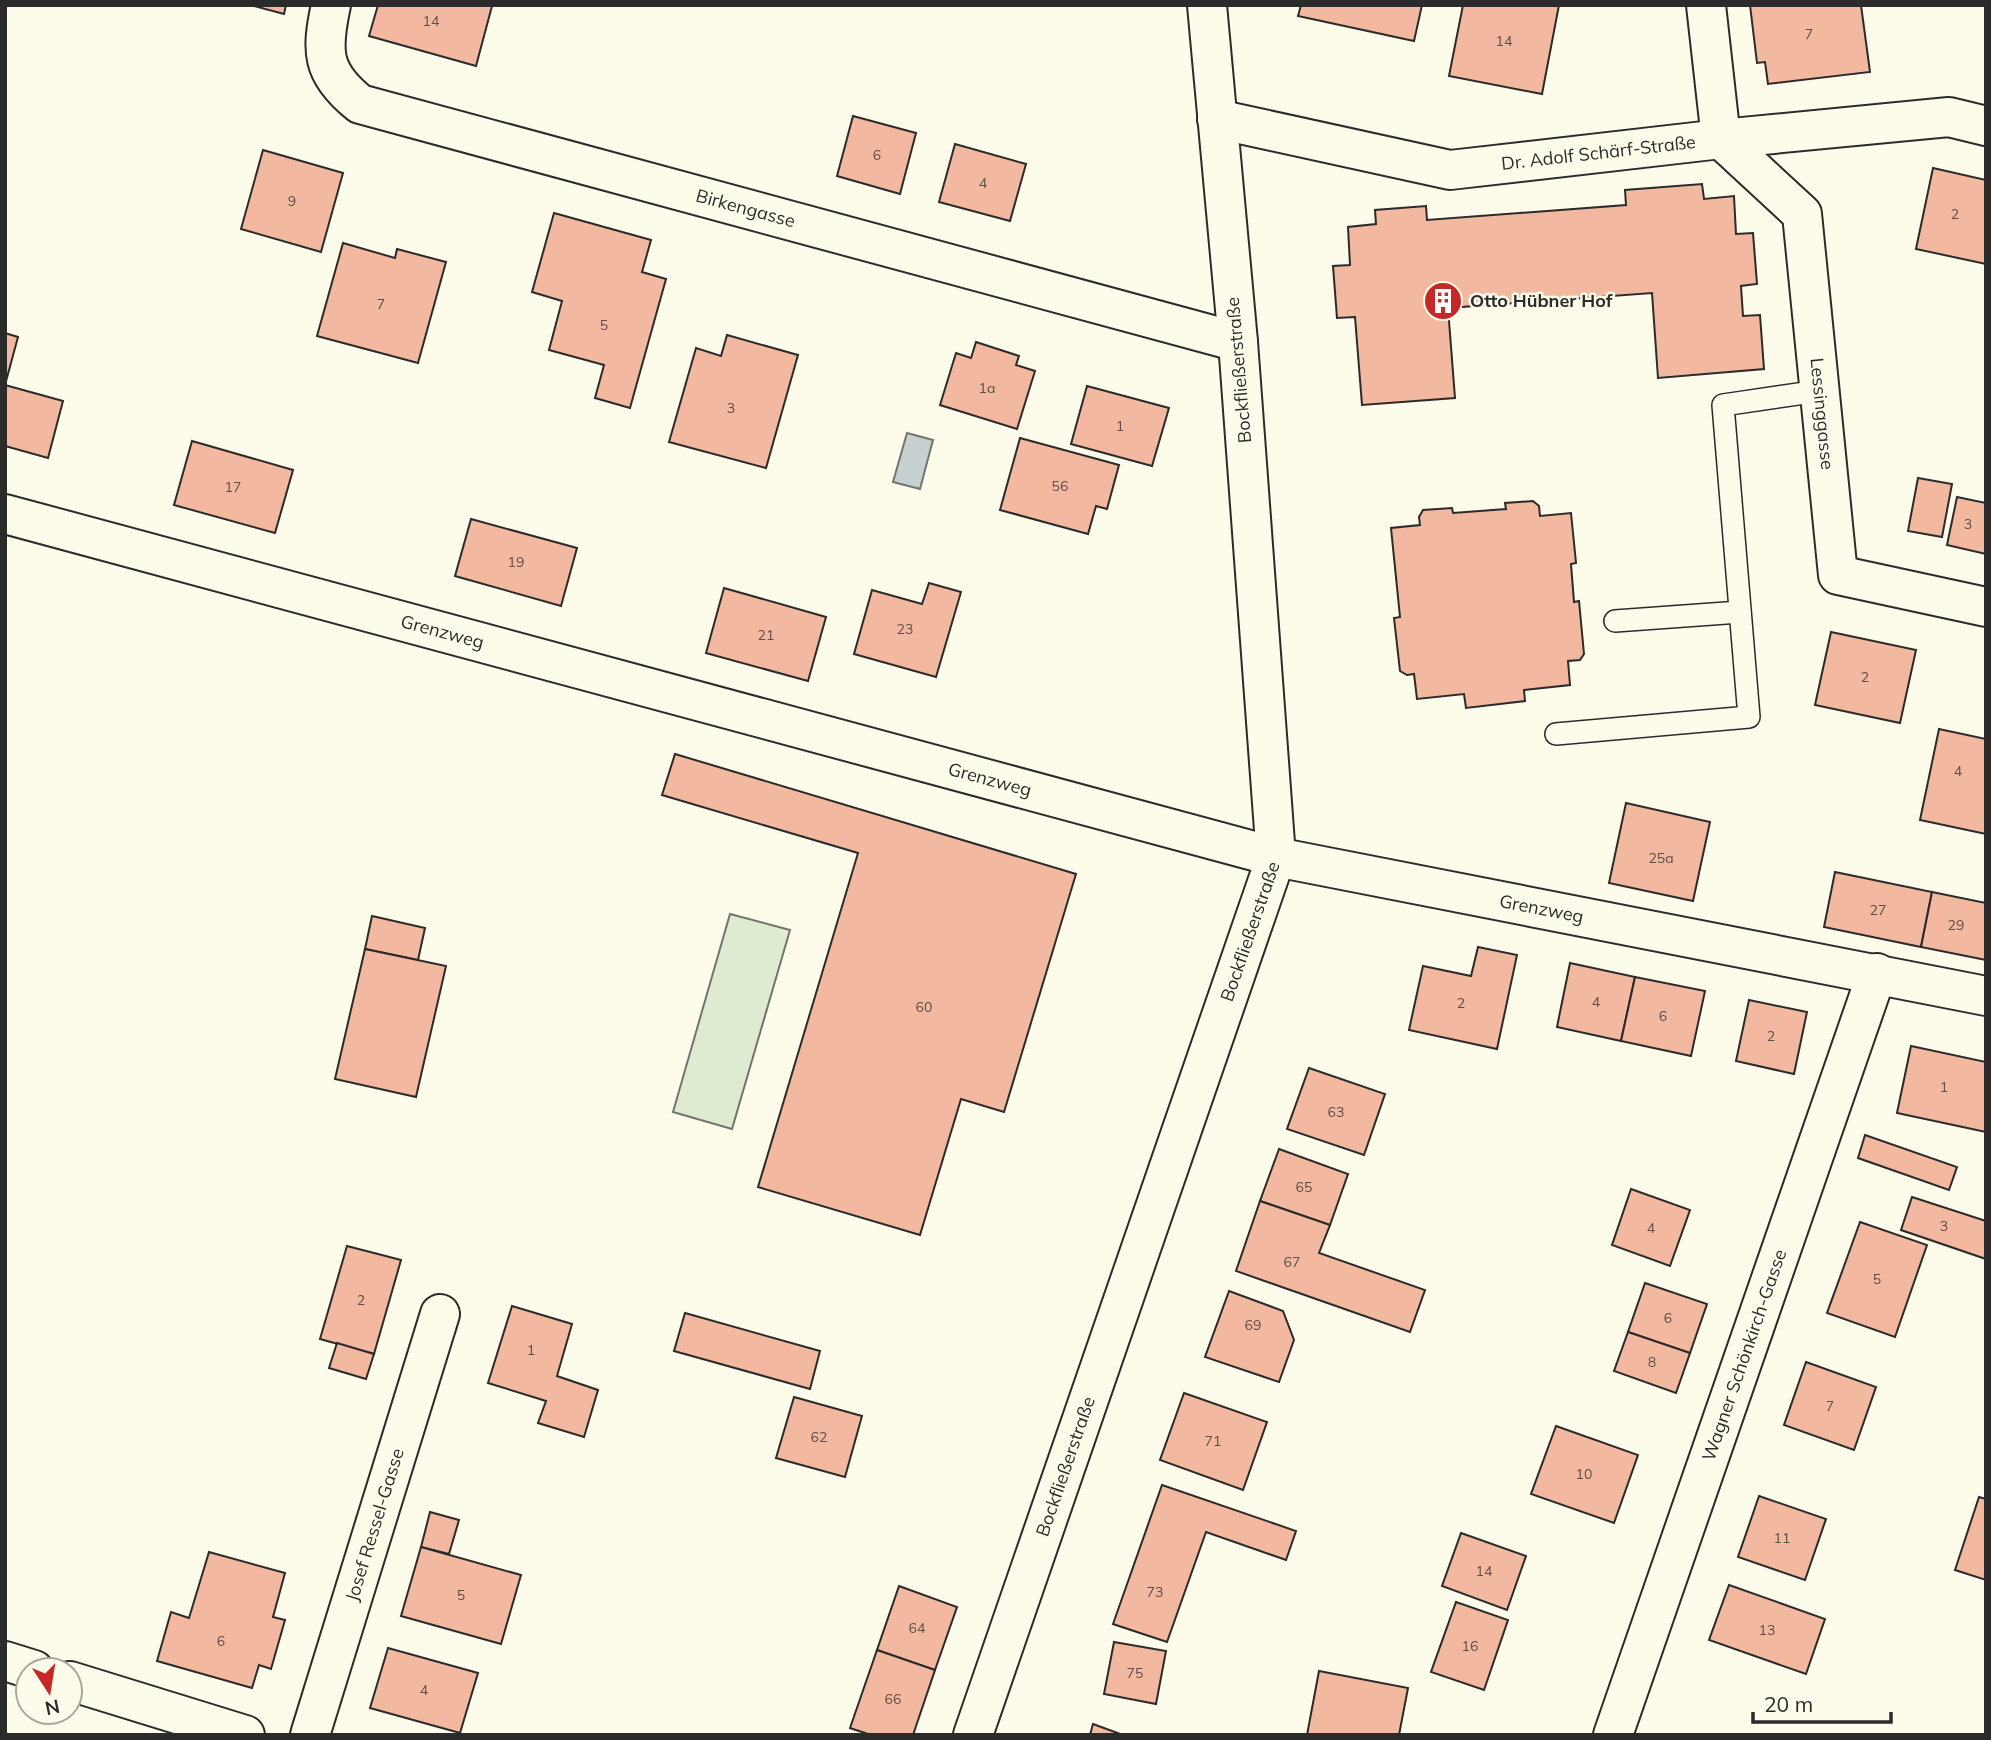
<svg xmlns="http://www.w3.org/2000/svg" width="1991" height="1740" font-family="Mulish,sans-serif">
	<rect width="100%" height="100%" fill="#fdfbea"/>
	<path fill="#deebd1" stroke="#74746e" stroke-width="2" d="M730 914 790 930 732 1129 673 1112Z"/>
	<path fill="#c7d0d0" stroke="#74746e" stroke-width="2" d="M907 433 933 440 920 489 893 482Z"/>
	<g fill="#f2b8a0" stroke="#2b2b2b" stroke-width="2">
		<path d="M250 5H286L284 14Z"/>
		<path d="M378 5 492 6 476 66 369 36Z"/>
		<path d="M1301 5H1422L1414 41 1298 16Z"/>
		<path d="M1463 5H1559L1542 94 1449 76Z"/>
		<path d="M1750 5H1861L1870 72 1768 84 1765 62 1757 63Z"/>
		<path d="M853 116 916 133 900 194 837 176Z"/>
		<path d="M955 144 1026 164 1010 221 939 202Z"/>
		<path d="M263 150 343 173 321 252 241 229Z"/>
		<path d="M1933 168 1986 180V264L1916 249Z"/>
		<path d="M1702 184 1704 199 1734 196 1736 234 1753 233 1757 284 1741 286 1743 316 1760 315 1764 369 1658 378 1652 293 1448 308 1455 398 1362 405 1355 317 1337 318 1333 266 1350 265 1348 227 1376 224 1375 210 1426 206 1427 220 1626 205 1625 190Z"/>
		<path d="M554 213 651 240 642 272 666 279 630 408 595 398 604 365 549 350 562 301 532 292Z"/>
		<path d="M343 243 395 258 397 249 446 262 418 363 317 336Z"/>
		<path d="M5 333 18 337 5 385 63 401 48 458 5 446Z"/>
		<path d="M727 335 798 355 766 468 669 442 696 348 721 356Z"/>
		<path d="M976 342 1019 356 1016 365 1035 371 1017 429 940 405 956 353 971 358Z"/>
		<path d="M1087 386 1169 408 1152 466 1071 444Z"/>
		<path d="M1020 438 1119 465 1107 509 1096 506 1088 534 1000 510Z"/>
		<path d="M192 441 293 470 275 533 174 505Z"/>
		<path d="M1918 478 1952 484 1942 537 1908 531Z"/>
		<path d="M1957 497 1986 503V554L1947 545Z"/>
		<path d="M1533 501 1539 506 1540 516 1571 513 1576 563 1571 564 1574 602 1579 601 1584 654 1580 660 1568 661 1570 685 1524 690 1525 701 1466 708 1464 694 1417 699 1414 674 1407 675 1400 671 1394 618 1400 617 1391 528 1420 525 1419 517 1423 510 1452 508 1453 513 1506 509 1505 503Z"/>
		<path d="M471 519 577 548 561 606 455 576Z"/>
		<path d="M929 583 961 592 936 677 854 654 872 590 922 604Z"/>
		<path d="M724 588 826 617 808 681 706 653Z"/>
		<path d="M1831 632 1916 650 1900 723 1815 705Z"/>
		<path d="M1939 729 1986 739V834L1920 820Z"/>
		<path d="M675 754 1076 874 1004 1112 961 1099 920 1235 758 1187 858 853 662 795Z"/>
		<path d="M1626 803 1710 822 1693 901 1609 883Z"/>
		<path d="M1835 872 1932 892 1921 947 1824 927Z"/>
		<path d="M1932 892 1986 903V960L1921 947Z"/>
		<path d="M372 916 425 928 418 960 365 949Z"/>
		<path d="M1478 947 1517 955 1497 1049 1409 1030 1423 966 1471 976Z"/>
		<path d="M365 949 446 966 416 1097 335 1079Z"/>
		<path d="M1570 963 1635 977 1621 1041 1557 1027Z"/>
		<path d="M1635 977 1705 991 1691 1056 1621 1041Z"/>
		<path d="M1749 1000 1807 1012 1794 1074 1736 1061Z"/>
		<path d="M1911 1046 1986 1062V1132L1897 1113Z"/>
		<path d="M1309 1068 1385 1094 1364 1155 1287 1129Z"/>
		<path d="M1865 1135 1957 1167 1949 1190 1858 1158Z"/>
		<path d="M1279 1149 1348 1174 1330 1225 1260 1201Z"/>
		<path d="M1631 1189 1690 1210 1670 1266 1612 1245Z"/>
		<path d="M1912 1197 1986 1221V1259L1901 1230Z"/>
		<path d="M1260 1201 1330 1225 1319 1253 1425 1290 1410 1332 1236 1271Z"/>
		<path d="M1860 1222 1927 1245 1895 1337 1827 1313Z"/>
		<path d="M347 1246 401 1260 374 1354 320 1339Z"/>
		<path d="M1645 1283 1707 1304 1690 1353 1628 1332Z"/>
		<path d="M1229 1291 1283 1311 1294 1340 1279 1382 1205 1357Z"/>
		<path d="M512 1306 572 1324 557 1376 598 1390 584 1437 538 1423 546 1401 488 1383Z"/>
		<path d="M685 1313 820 1351 810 1389 674 1351Z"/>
		<path d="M1628 1332 1690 1353 1676 1393 1614 1371Z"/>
		<path d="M337 1343 374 1354 366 1379 329 1368Z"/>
		<path d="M1806 1362 1876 1387 1854 1450 1784 1425Z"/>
		<path d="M1184 1393 1267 1422 1243 1490 1160 1460Z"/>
		<path d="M794 1397 862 1416 845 1477 776 1458Z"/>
		<path d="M1556 1426 1638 1455 1614 1523 1531 1494Z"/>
		<path d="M1162 1485 1296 1531 1286 1560 1206 1532 1167 1642 1113 1624Z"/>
		<path d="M1759 1496 1826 1519 1805 1580 1738 1557Z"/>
		<path d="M1979 1497 1986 1499V1580L1955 1570Z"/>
		<path d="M430 1512 459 1520 449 1554 421 1547Z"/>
		<path d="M1461 1533 1526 1556 1507 1610 1442 1586Z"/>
		<path d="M421 1547 521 1575 501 1644 401 1616Z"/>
		<path d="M209 1552 285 1573 273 1617 285 1620 271 1669 259 1665 252 1688 157 1661 171 1612 189 1618Z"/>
		<path d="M1729 1585 1825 1619 1806 1674 1709 1640Z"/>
		<path d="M899 1586 957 1607 935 1670 877 1650Z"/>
		<path d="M1456 1602 1508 1620 1484 1690 1431 1672Z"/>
		<path d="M1114 1642 1166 1651 1156 1704 1104 1694Z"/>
		<path d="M388 1648 478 1673 460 1733 370 1708Z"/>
		<path d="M877 1650 935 1670 913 1735H871L850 1728Z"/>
		<path d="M1319 1671 1408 1688 1399 1735H1307Z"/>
		<path d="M1093 1724 1123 1735H1090Z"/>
	</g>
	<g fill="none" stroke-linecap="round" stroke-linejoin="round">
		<defs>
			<g id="service">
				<path d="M1615 621 1740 612"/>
				<path d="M1556 734 1749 717 1723 405 1819 391"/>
			</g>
			<g id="minor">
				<path id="s1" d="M331 5C321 51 321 73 360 104L1238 342"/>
				<path id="s2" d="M1706 5 1721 139 1802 214 1838 575 1986 607"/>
				<path id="s3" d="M1217 119 1450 170 1721 139 1949 117 1986 126"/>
				<path id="s4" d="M5 514 1276 857 1986 996"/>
				<path d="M5 1661 34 1670"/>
				<path d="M70 1681 245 1735"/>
				<path id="s5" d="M310 1735 440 1314"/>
				<path id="s6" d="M1613 1735 1877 973"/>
			</g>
			<g id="secondary">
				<path id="s7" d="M973 1735 1276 857 1238 342 1207 5"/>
			</g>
		</defs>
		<use href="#service" stroke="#2b2b2b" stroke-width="24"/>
		<use href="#minor" stroke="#2b2b2b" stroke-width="42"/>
		<use href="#secondary" stroke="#2b2b2b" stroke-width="42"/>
		<use href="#service" stroke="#fdfbea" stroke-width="21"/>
		<use href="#minor" stroke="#fdfbea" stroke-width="38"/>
		<use href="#secondary" stroke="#fdfbea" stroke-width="38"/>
	</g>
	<defs>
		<symbol id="building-disc" viewBox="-11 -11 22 22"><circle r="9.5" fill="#c62828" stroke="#fdfbea"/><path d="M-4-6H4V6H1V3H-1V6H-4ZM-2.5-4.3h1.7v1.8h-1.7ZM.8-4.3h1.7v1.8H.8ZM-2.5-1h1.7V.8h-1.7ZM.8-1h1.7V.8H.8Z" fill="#fff"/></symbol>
	</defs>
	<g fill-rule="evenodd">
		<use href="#building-disc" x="1421" y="279" width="44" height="44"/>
	</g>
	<g text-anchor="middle" stroke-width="5" stroke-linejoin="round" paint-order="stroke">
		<g font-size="14" fill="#5d4e48">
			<text x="431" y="26">14</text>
			<text x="1809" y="39">7</text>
			<text x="1504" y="46">14</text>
			<text x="877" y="160">6</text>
			<text x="983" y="188">4</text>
			<text x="292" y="206">9</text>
			<text x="1955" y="219">2</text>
			<text x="381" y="309">7</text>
			<text x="604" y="330">5</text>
			<text x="987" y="393">1a</text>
			<text x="731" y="413">3</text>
			<text x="1120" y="431">1</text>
			<text x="1060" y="491">56</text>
			<text x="233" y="492">17</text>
			<text x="1968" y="529">3</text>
			<text x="516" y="567">19</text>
			<text x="905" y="634">23</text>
			<text x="766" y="640">21</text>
			<text x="1865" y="682">2</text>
			<text x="1958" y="776">4</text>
			<text x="1661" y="863">25a</text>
			<text x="1878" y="915">27</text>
			<text x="1956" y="930">29</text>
			<text x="1596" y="1007">4</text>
			<text x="1461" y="1008">2</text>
			<text x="924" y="1012">60</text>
			<text x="1663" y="1021">6</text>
			<text x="1771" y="1041">2</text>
			<text x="1944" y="1092">1</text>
			<text x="1336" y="1117">63</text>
			<text x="1304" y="1192">65</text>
			<text x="1944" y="1231">3</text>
			<text x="1651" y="1233">4</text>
			<text x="1292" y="1267">67</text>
			<text x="1877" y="1284">5</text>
			<text x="361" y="1305">2</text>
			<text x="1668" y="1323">6</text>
			<text x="1253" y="1330">69</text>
			<text x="531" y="1355">1</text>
			<text x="1652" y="1367">8</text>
			<text x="1830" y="1411">7</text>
			<text x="819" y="1442">62</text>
			<text x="1213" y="1446">71</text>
			<text x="1584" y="1479">10</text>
			<text x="1782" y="1543">11</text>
			<text x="1484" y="1576">14</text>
			<text x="1155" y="1597">73</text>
			<text x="461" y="1600">5</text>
			<text x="917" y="1633">64</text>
			<text x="1767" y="1635">13</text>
			<text x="221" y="1646">6</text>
			<text x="1470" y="1651">16</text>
			<text x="1135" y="1678">75</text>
			<text x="424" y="1695">4</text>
			<text x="893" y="1704">66</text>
		</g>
		<g font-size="18" fill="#2b2b2b" stroke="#fdfbea">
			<text dy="6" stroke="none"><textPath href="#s3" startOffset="388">Dr. Adolf Schärf-Straße</textPath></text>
			<text dy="6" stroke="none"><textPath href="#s1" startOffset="511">Birkengasse</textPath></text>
			<text transform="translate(1239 370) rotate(-95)" y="6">Bockfließerstraße</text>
			<text dy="6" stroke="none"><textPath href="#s2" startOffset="446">Lessinggasse</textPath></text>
			<text dy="6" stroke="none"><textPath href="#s4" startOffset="453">Grenzweg</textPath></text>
			<text dy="6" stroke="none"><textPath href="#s4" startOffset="1020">Grenzweg</textPath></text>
			<text dy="6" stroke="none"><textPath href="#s4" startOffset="1587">Grenzweg</textPath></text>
			<text dy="6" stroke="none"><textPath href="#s7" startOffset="850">Bockfließerstraße</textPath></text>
			<text dy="6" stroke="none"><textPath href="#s6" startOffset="402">Wagner Schönkirch-Gasse</textPath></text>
			<text dy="6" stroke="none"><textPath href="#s7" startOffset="284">Bockfließerstraße</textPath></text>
			<text dy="6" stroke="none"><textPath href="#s5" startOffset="220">Josef Ressel-Gasse</textPath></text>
		</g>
		<g font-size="18" font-weight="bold" fill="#2b2b2b" stroke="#fdfbea" text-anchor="start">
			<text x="1470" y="307">Otto Hübner Hof</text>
		</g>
	</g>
	<rect width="1991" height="1740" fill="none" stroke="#2b2b2b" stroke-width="14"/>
	<g transform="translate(49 1691) rotate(168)"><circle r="33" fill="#fdfbea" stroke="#a9a89e" stroke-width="2"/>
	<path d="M0-5L12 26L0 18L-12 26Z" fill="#c62828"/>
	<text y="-10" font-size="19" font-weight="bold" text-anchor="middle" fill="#2b2b2b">N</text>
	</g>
	<path d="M1753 1712v10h138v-10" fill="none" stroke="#2b2b2b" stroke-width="3.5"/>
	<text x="1764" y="1712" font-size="21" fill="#2b2b2b" stroke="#fdfbea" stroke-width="5" paint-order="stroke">20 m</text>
</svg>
